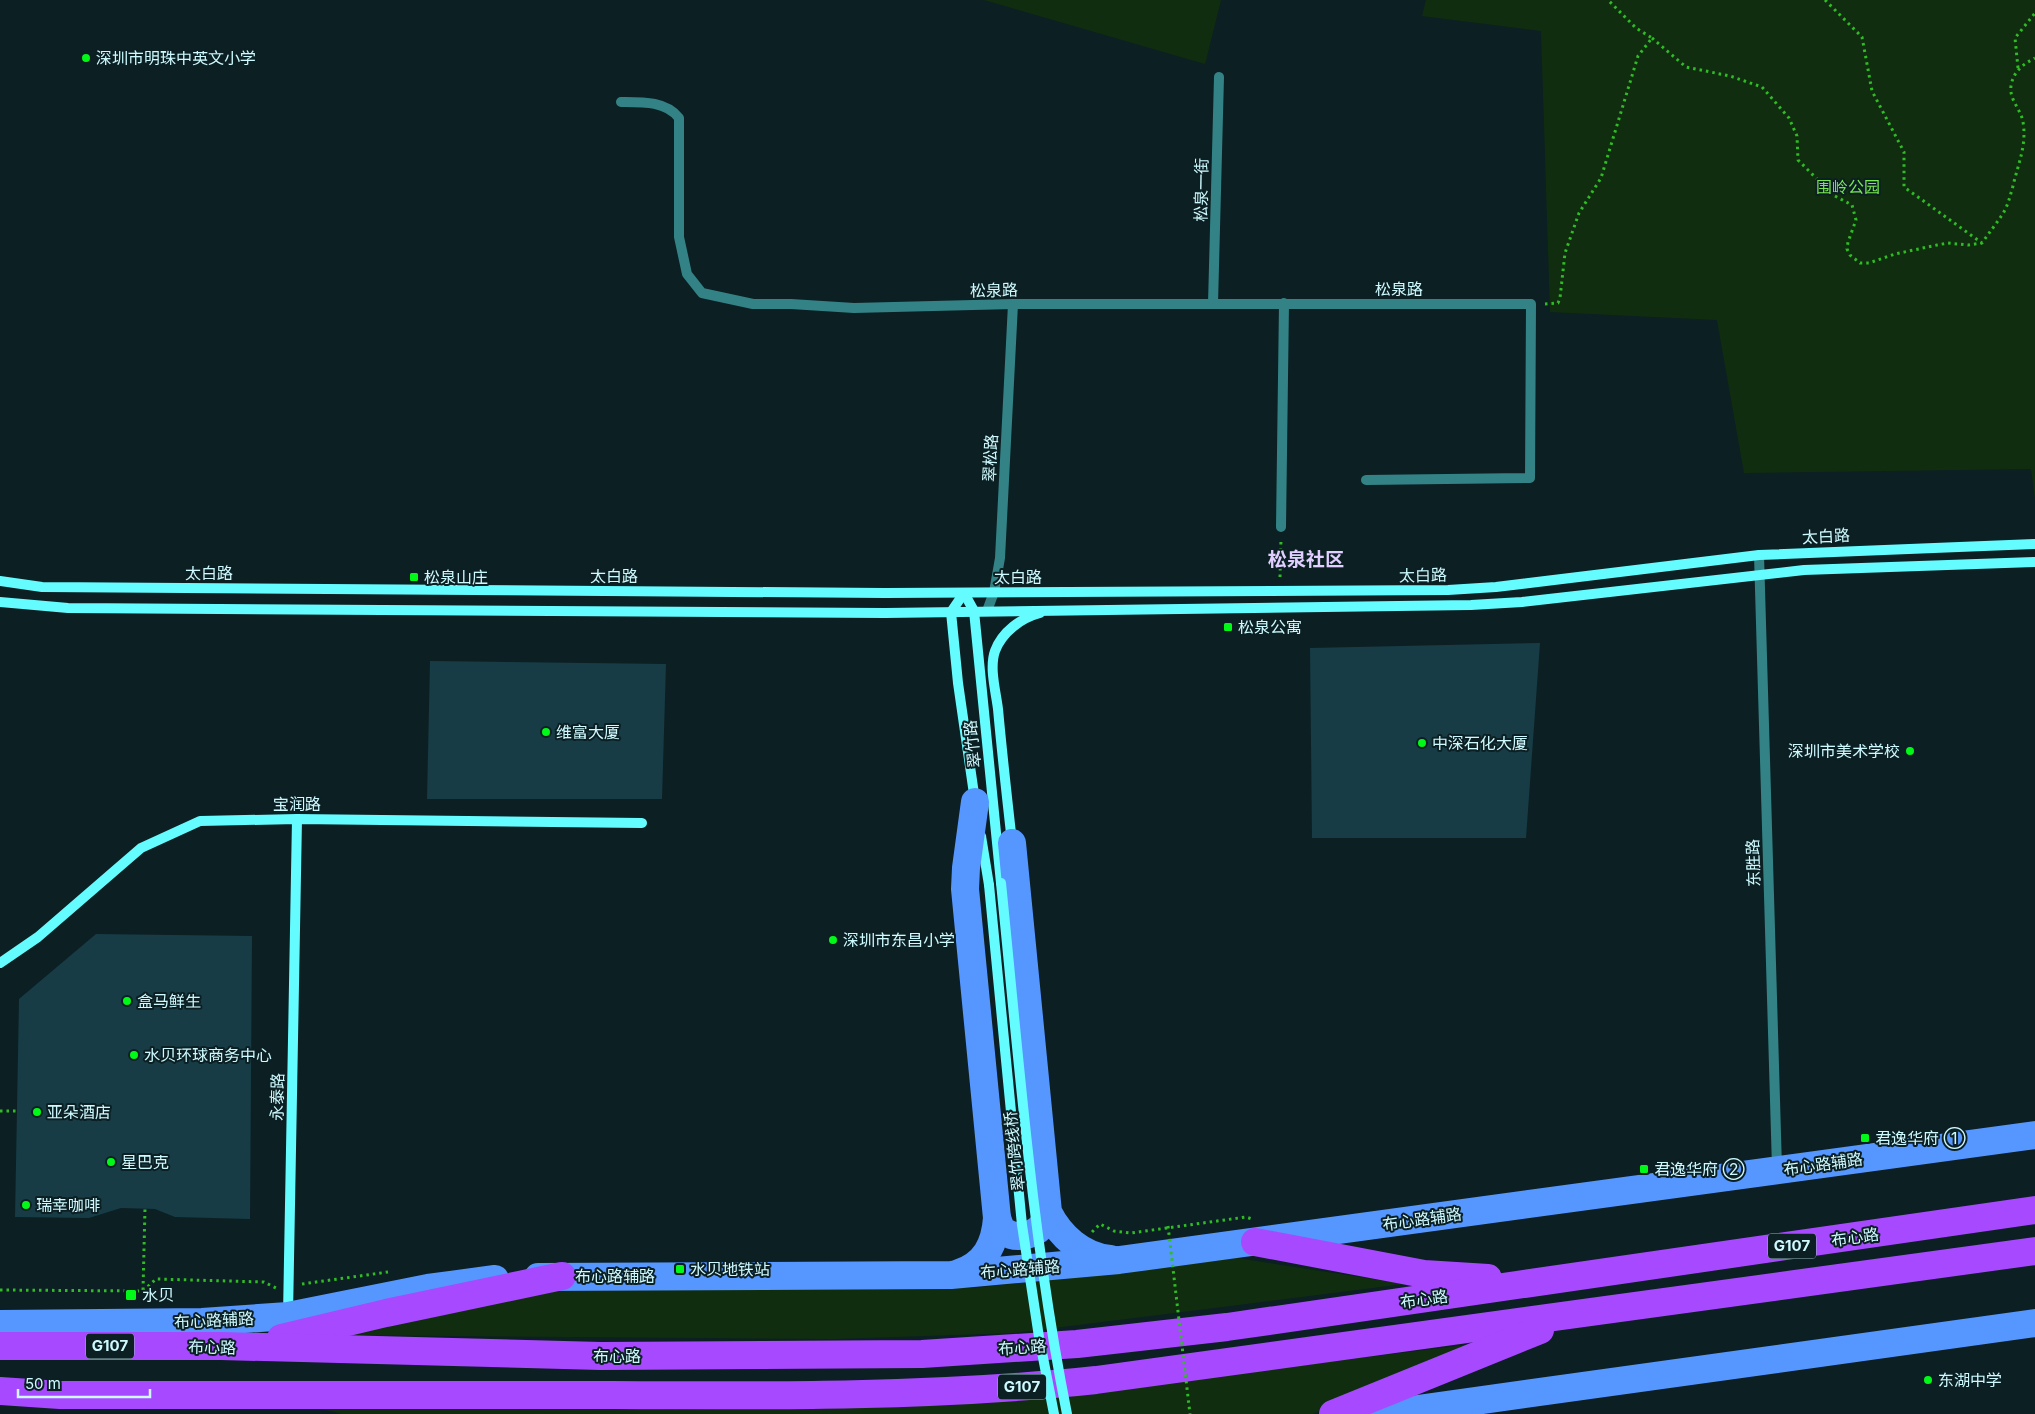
<svg xmlns="http://www.w3.org/2000/svg" width="2035" height="1414" font-family="Inter,'Noto Sans SC',sans-serif">
	<rect width="100%" height="100%" fill="#0c1f23"/>
	<g fill="#102e0f">
		<path d="M984 0H1221L1205 64Z"/>
		<path d="M1426 0H2035V499L2031 469 1744 473 1717 320 1550 312 1541 31 1422 16Z"/>
		<path d="M1237 1258 1404 1284 1015 1333 835 1339 317 1335 563 1286 774 1290 975 1288Z"/>
		<path d="M1482 1343 1313 1414H342L318 1408 678 1410 971 1402 1079 1393Z"/>
	</g>
	<g fill="#173c45">
		<path d="M1540 643 1526 838H1312L1310 648Z"/>
		<path d="M430 661 666 664 662 799H427Z"/>
		<path d="M96 934 252 936 250 1219 175 1217 155 1209 121 1208 89 1218 15 1217 19 999Z"/>
	</g>
	<g fill="none" stroke-linecap="round" stroke-linejoin="round">
		<g stroke="#2fbc25" stroke-width="3" stroke-dasharray="2.5 4" stroke-linecap="butt">
			<path d="M1825 0 1862 37 1872 91 1904 152V187L1982 243C1989 233 1996 224 2002 215 2008 206 2010 196 2013 186 2018 164 2027 145 2023 122 2021 109 2009 100 2011 86 2013 72 2023 64 2035 58"/>
			<path d="M1652 38 1686 67 1730 76 1762 87 1789 118 1797 136 1798 160 1833 195 1852 205 1856 220 1848 242 1847 249 1850 255 1860 263H1869L1895 254 1937 245 1948 243 1968 245 1982 243"/>
			<path d="M2018 68 2015 38 2035 13"/>
			<path d="M1545 304 1558 303 1560 298 1565 253 1579 213 1601 178 1638 56 1652 38 1636 28 1608 0"/>
			<path d="M1280 577 1281 539"/>
			<path d="M0 1111H17"/>
			<path d="M1092 1232 1100 1224 1114 1231 1131 1233 1246 1217 1252 1219"/>
			<path d="M302 1284 388 1272"/>
			<path d="M0 1290 143 1291 156 1279 264 1282 276 1288"/>
			<path d="M143 1290 145 1208"/>
		</g>
		<g stroke="#338386" stroke-width="10">
			<path d="M621 102C642 102 666 101 679 118V237L687 274 702 293 753 304H791L854 308 1013 304H1531L1530 478 1366 480"/>
			<path d="M1213 304 1219 77"/>
			<path d="M1281 527 1284 303"/>
			<path d="M1759 555 1777 1168"/>
			<path d="M987 611 994 592 1000 558 1013 304"/>
		</g>
		<g stroke="#65fcff" stroke-width="10">
			<path d="M0 581 42 587 885 593 1448 590 1496 587 1759 555 2035 544"/>
			<path d="M964 593 951 612 958 683 975 801"/>
			<path d="M964 593 974 611 1001 883"/>
			<path d="M0 602 68 608 885 613 1471 605 1522 602 1804 570 2035 562"/>
			<path d="M981 836 989 885"/>
			<path d="M1012 842C1007 798 1002 753 998 709 996 692 989 668 995 651 1002 632 1021 618 1040 613"/>
			<path d="M0 963 38 937 141 848 200 821 297 819 642 823"/>
			<path d="M288 1315 297 819"/>
		</g>
		<g stroke="#5596ff" stroke-width="28">
			<path d="M1012 843 1048 1212C1060 1236 1082 1256 1110 1259"/>
			<path d="M997 1218C999 1223 1000 1229 1005 1232 1017 1240 1038 1235 1044 1222 1047 1216 1047 1209 1046 1202"/>
			<path d="M959 1273C985 1264 995 1245 997 1218L965 889 966 868 975 802"/>
			<path d="M538 1277 951 1275 1119 1260 2035 1135"/>
			<path d="M0 1324 202 1322 288 1316 428 1288 495 1279"/>
			<path d="M1382 1414 2035 1323"/>
		</g>
		<g stroke="#a749ff" stroke-width="28">
			<path d="M1255 1242 1424 1274 1488 1278"/>
			<path d="M281 1338 386 1313 562 1276"/>
			<path d="M0 1346H221L601 1356 922 1354 1077 1344 1227 1327 2035 1210"/>
			<path d="M0 1391 60 1395C244 1395 428 1395 612 1395 773 1396 935 1397 1096 1380L2035 1251"/>
			<path d="M1333 1414 1540 1330"/>
		</g>
		<path stroke="#2fbc25" stroke-width="3" stroke-dasharray="2.5 4" stroke-linecap="butt" d="M1168 1226 1190 1414"/>
		<g stroke="#65fcff" stroke-width="10">
			<path d="M1001 883C1019 1060 1032 1239 1067 1414"/>
			<path d="M989 885 1022 1225 1039 1337 1054 1414"/>
		</g>
	</g>
	<g fill="#00f917" stroke="#0c1f23" stroke-width="2">
		<circle cx="86" cy="58" r="5"/>
		<rect x="409" y="572" width="10" height="10" rx="2.5"/>
		<rect x="1223" y="622" width="10" height="10" rx="2.5"/>
		<circle cx="546" cy="732" r="5"/>
		<circle cx="1422" cy="743" r="5"/>
		<circle cx="1910" cy="751" r="5"/>
		<circle cx="833" cy="940" r="5"/>
		<circle cx="127" cy="1001" r="5"/>
		<circle cx="134" cy="1055" r="5"/>
		<circle cx="37" cy="1112" r="5"/>
		<rect x="1860" y="1133" width="10" height="10" rx="2.5"/>
		<circle cx="111" cy="1162" r="5"/>
		<rect x="1639" y="1164" width="10" height="10" rx="2.5"/>
		<circle cx="26" cy="1205" r="5"/>
		<rect x="675" y="1264" width="10" height="10" rx="2.5"/>
		<rect x="125" y="1289" width="12" height="12" rx="2.5"/>
		<circle cx="1928" cy="1380" r="5"/>
	</g>
	<g text-anchor="middle" stroke-width="4" stroke-linejoin="round" paint-order="stroke">
		<g fill="#0c1f23" stroke="#94b8bd" stroke-width="1">
			<rect x="1768" y="1233.5" width="48" height="25" rx="4"/>
			<rect x="86" y="1333.5" width="48" height="25" rx="4"/>
			<rect x="998" y="1374.5" width="48" height="25" rx="4"/>
		</g>
		<g font-size="15" font-weight="bold" fill="#cefaff">
			<text x="1792" y="1251">G107</text>
			<text x="110" y="1351">G107</text>
			<text x="1022" y="1392">G107</text>
		</g>
		<g font-size="16" fill="#cefaff" stroke="#0c1f23" text-anchor="start">
			<text x="96" y="64">深圳市明珠中英文小学</text>
			<text x="424" y="583">松泉山庄</text>
			<text x="1238" y="633">松泉公寓</text>
			<text x="556" y="738">维富大厦</text>
			<text x="1432" y="749">中深石化大厦</text>
			<text x="1900" y="757" text-anchor="end">深圳市美术学校</text>
			<text x="843" y="946">深圳市东昌小学</text>
			<text x="137" y="1007">盒马鲜生</text>
			<text x="144" y="1061">水贝环球商务中心</text>
			<text x="47" y="1118">亚朵酒店</text>
			<text x="1875" y="1144">君逸华府 ①</text>
			<text x="121" y="1168">星巴克</text>
			<text x="1654" y="1175">君逸华府 ②</text>
			<text x="36" y="1211">瑞幸咖啡</text>
			<text x="690" y="1275">水贝地铁站</text>
			<text x="142" y="1301">水贝</text>
			<text x="1938" y="1386">东湖中学</text>
		</g>
		<g font-size="16" fill="#78e851" stroke="#0c1f23">
			<text x="1848" y="193">围岭公园</text>
		</g>
		<g font-size="16" fill="#cefaff" stroke="#0c1f23">
			<text transform="translate(1201 190) rotate(-89)" y="6">松泉一街</text>
			<text x="1399" y="295">松泉路</text>
			<text transform="translate(994 290) rotate(-1)" y="6">松泉路</text>
			<text transform="translate(990 458) rotate(-87)" y="6">翠松路</text>
			<text transform="translate(1826 536) rotate(-3)" y="6">太白路</text>
			<text x="209" y="579">太白路</text>
			<text transform="translate(1423 575) rotate(-1)" y="6">太白路</text>
			<text x="614" y="582">太白路</text>
			<text x="1018" y="583">太白路</text>
			<text transform="translate(972 744) rotate(-96)" y="6">翠竹路</text>
			<text x="297" y="810">宝润路</text>
			<text transform="translate(1753 863) rotate(-92)" y="6">东胜路</text>
			<text transform="translate(277 1097) rotate(-89)" y="6">永泰路</text>
			<text transform="translate(1014 1151) rotate(-96)" y="6">翠竹跨线桥</text>
			<text transform="translate(1823 1164) rotate(-8)" y="6">布心路辅路</text>
			<text transform="translate(1422 1219) rotate(-8)" y="6">布心路辅路</text>
			<text transform="translate(1855 1237) rotate(-8)" y="6">布心路</text>
			<text transform="translate(1020 1269) rotate(-5)" y="6">布心路辅路</text>
			<text x="615" y="1282">布心路辅路</text>
			<text transform="translate(1424 1299) rotate(-8)" y="6">布心路</text>
			<text transform="translate(214 1320) rotate(-3)" y="6">布心路辅路</text>
			<text transform="translate(212 1347) rotate(1)" y="6">布心路</text>
			<text transform="translate(1022 1347) rotate(-4)" y="6">布心路</text>
			<text x="617" y="1362">布心路</text>
		</g>
		<g font-size="19" font-weight="bold" fill="#e1d0ff" stroke="#0c1f23">
			<text x="1306" y="566">松泉社区</text>
		</g>
	</g>
	<path d="M18 1389v8h132v-8" fill="none" stroke="#cefaff" stroke-width="2.5"/>
	<text x="25" y="1389" font-size="15" fill="#cefaff" stroke="#0c1f23" stroke-width="4" paint-order="stroke">50 m</text>
</svg>
